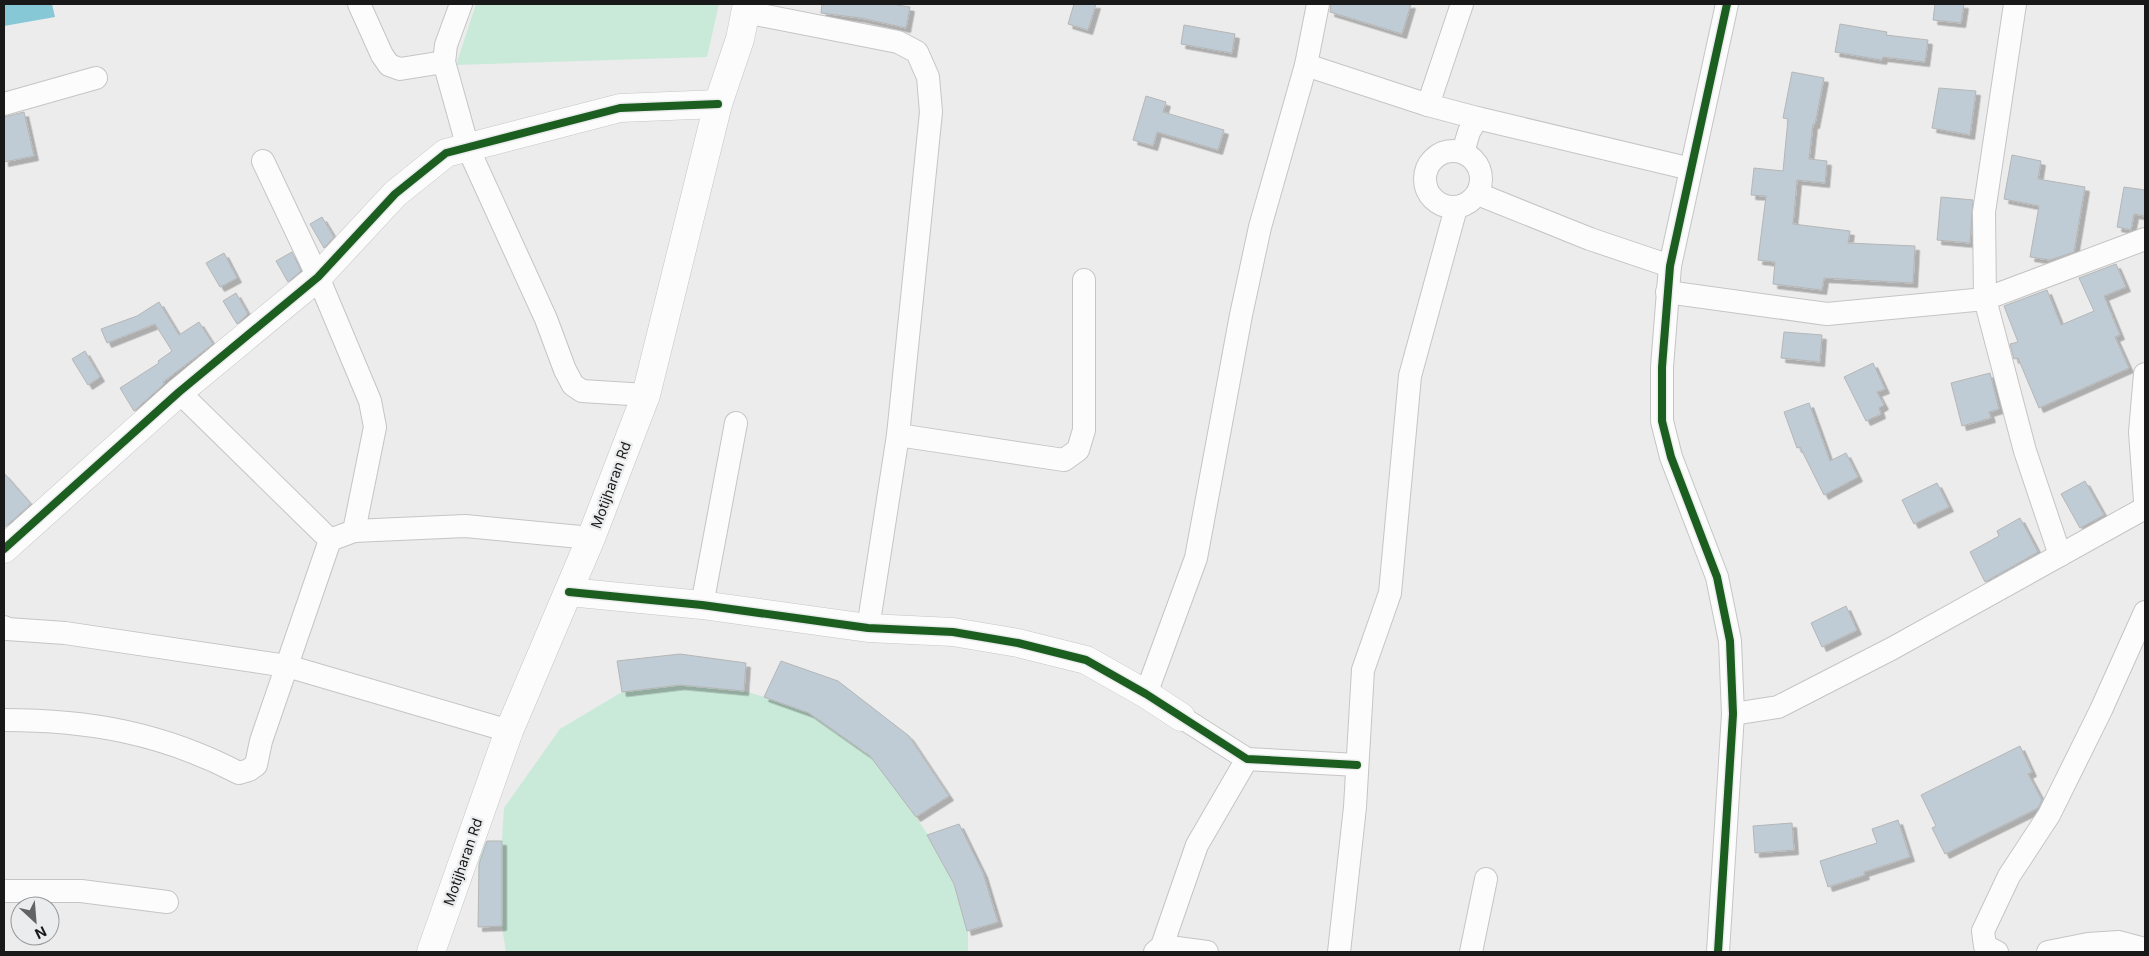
<svg xmlns="http://www.w3.org/2000/svg" width="2149" height="956" font-family="Inter,sans-serif">
	<defs>
		<filter id="shadow"><feDropShadow dx="4.5" dy="4.5" stdDeviation="0" flood-color="#0004"/></filter>
	</defs>
	<rect width="100%" height="100%" fill="#ececec"/>
	<g fill="#c9e9d9">
		<path d="M476 4H719L707 57 456 65Z"/>
		<path d="M680 654 746 663 744 691 764 697 838 681 909 736 949 796 916 817 928 835 959 824 983 873 998 922 968 931V952H506L502 927H478L479 842 502 841 504 808 560 729 622 692 617 661Z"/>
	</g>
	<path fill="#87c8d7" d="M4 4H52L55 17 4 26Z"/>
	<g fill="#c0ccd5" stroke="#b5b6b6" filter="url(#shadow)">
		<path d="M822 4H890L910 7 906 28 861 18 821 13Z"/>
		<path d="M1074 4H1096L1088 30 1068 24Z"/>
		<path d="M1331 4H1411L1402 34 1330 12Z"/>
		<path d="M1935 4H1964L1961 23 1933 20Z"/>
		<path d="M1840 24 1887 32 1886 35 1928 40 1925 62 1883 57 1882 60 1835 52Z"/>
		<path d="M1184 25 1235 34 1232 53 1181 44Z"/>
		<path d="M1792 72 1824 78 1815 124H1813L1809 159 1827 161 1825 183 1797 180 1793 224 1850 231 1848 243 1915 246 1913 283 1824 278 1822 290 1773 284 1775 262 1758 260 1766 196 1751 195 1754 168 1783 171 1788 119 1783 118Z"/>
		<path d="M1939 88 1976 91 1970 135 1932 128Z"/>
		<path d="M1146 96 1166 102 1163 112 1224 130 1218 150 1157 132 1153 146 1133 140Z"/>
		<path d="M24 112 34 156 4 162V117Z"/>
		<path d="M2012 155 2041 161 2038 179 2085 187 2074 252 2050 260 2030 257 2039 206 2004 199Z"/>
		<path d="M2124 187 2145 190V216L2134 214 2131 230 2117 227Z"/>
		<path d="M1941 197 1973 200 1970 243 1937 240Z"/>
		<path d="M322 217 334 237 324 248 310 224Z"/>
		<path d="M292 252 301 271 288 282 276 261Z"/>
		<path d="M224 253 237 278 220 287 206 263Z"/>
		<path d="M2116 264 2126 287 2104 296 2120 335 2115 337 2129 368 2039 408 2018 358 2014 359 2010 344 2018 342 2004 306 2047 290 2061 325 2094 311 2079 278Z"/>
		<path d="M236 293 248 314 237 324 223 301Z"/>
		<path d="M159 302 179 335 199 322 213 344 163 382 164 384 134 411 120 388 159 363 158 361 172 351 155 324 107 343 101 329 137 316Z"/>
		<path d="M1784 332 1822 335 1820 362 1781 358Z"/>
		<path d="M85 351 100 377 88 385 72 359Z"/>
		<path d="M1873 363 1885 389 1877 392 1884 405 1879 408 1881 414 1866 421 1844 377Z"/>
		<path d="M1990 373 1999 409 1989 412 1991 418 1962 426 1951 383Z"/>
		<path d="M1809 403 1830 461 1846 453 1858 477 1824 495 1800 447 1797 448 1784 412Z"/>
		<path d="M4 473 31 504 4 528Z"/>
		<path d="M2085 481 2104 515 2080 528 2061 494Z"/>
		<path d="M1937 483 1949 507 1914 524 1902 500Z"/>
		<path d="M2020 518 2038 552 1985 582 1970 552 1999 536 1997 531Z"/>
		<path d="M1846 606 1857 630 1822 647 1811 623Z"/>
		<path d="M680 654 746 663 744 691 680 685 622 692 617 661Z"/>
		<path d="M781 661 838 681 909 736 949 796 916 817 870 756 809 713 764 697Z"/>
		<path d="M2020 746 2032 772 2028 774 2042 800 2038 808 1945 854 1932 828 1936 826 1921 795Z"/>
		<path d="M1898 820 1910 857 1864 872 1865 875 1828 887 1820 861 1877 843 1872 829Z"/>
		<path d="M1792 823 1794 850 1755 853 1753 826Z"/>
		<path d="M959 824 983 873 998 922 967 931 954 884 927 835Z"/>
		<path d="M487 841H502V926L478 927 479 864Z"/>
	</g>
	<g fill="none" stroke-linecap="round" stroke-linejoin="round">
		<defs>
			<g id="street">
				<path d="M359 4 382 55 389 65 400 69 444 62"/>
				<path d="M461 4 446 45 444 62 468 148 546 319 565 370 573 385 582 391 646 395"/>
				<path d="M2015 4 1984 212 1985 299 2025 451 2060 555"/>
				<path d="M745 12 898 42 917 52 928 77 931 112 898 435 868 628"/>
				<path d="M1306 65 1428 105 1477 118"/>
				<path d="M4 104 96 78"/>
				<path d="M1428 105 1462 4"/>
				<circle cx="1453" cy="179" r="28"/>
				<path d="M1463 152 1469 132 1477 118 1691 169"/>
				<path d="M263 161 318 277 370 401 375 427 354 531"/>
				<path d="M1478 194 1590 239 1670 266"/>
				<path d="M1667 292 1827 314 1985 299 2145 239"/>
				<path d="M2145 374 2140 432 2145 501"/>
				<path d="M179 392 330 540 354 531 465 526 591 538"/>
				<path d="M898 435 1064 460 1078 450 1084 430V280"/>
				<path d="M702 605 736 423"/>
				<path d="M4 627 7 629 65 633 287 666 509 731"/>
				<path d="M1146 694 1196 558 1241 315 1260 227 1306 65 1318 4"/>
				<path d="M1733 714 1778 707 1893 648 2145 508"/>
				<path d="M1181 717 1247 759 1357 765"/>
				<path d="M4 720C89 720 162 733 239 773L249 770 256 765 261 741 330 540"/>
				<path d="M4 891H81L167 902"/>
				<path d="M1162 946 1207 952"/>
				<path d="M1155 952 1162 946 1197 845 1247 759"/>
				<path d="M1339 952 1355 807 1363 670 1390 593 1410 376 1456 208"/>
				<path d="M1471 952 1486 879"/>
				<path d="M1718 952 1733 714 1730 641 1717 577 1671 457 1662 421V367L1670 266 1727 4"/>
				<path d="M1997 952 1985 946 1983 931 2009 876 2049 815 2101 710 2145 612"/>
				<path d="M2048 952 2088 944 2119 942 2145 949"/>
			</g>
			<g id="secondary">
				<path d="M4 549 179 392 318 277 395 194 446 153 620 108 718 104"/>
				<path d="M569 592 702 605 868 628 953 632 1018 643 1086 660 1146 694 1181 717"/>
				<path d="M431 952 509 731 591 538 646 395 718 104 740 39 747 4"/>
			</g>
		</defs>
		<use href="#street" stroke="#c5c5c5" stroke-width="24"/>
		<use href="#secondary" stroke="#c5c5c5" stroke-width="29"/>
		<use href="#street" stroke="#fcfcfc" stroke-width="22"/>
		<use href="#secondary" stroke="#fcfcfc" stroke-width="28"/>
		<defs>
			<g id="cycleway">
				<path d="M4 549 179 392 318 277 395 194 446 153 620 108 718 104"/>
				<path d="M569 592 702 605 868 628 953 632 1018 643 1086 660 1146 694 1247 759 1357 765"/>
				<path d="M1718 952 1733 714 1730 641 1717 577 1671 457 1662 421V367L1670 266 1727 4"/>
			</g>
		</defs>
		<use href="#cycleway" stroke="#ebeced" stroke-width="11"/>
		<use href="#cycleway" stroke="#1b5e20" stroke-width="8"/>
	</g>
	<g text-anchor="middle" stroke-width="4.5" stroke-linejoin="round" paint-order="stroke">
		<g font-size="14" fill="#19191a" stroke="#ebeced">
			<text transform="translate(611 485) rotate(-70)" y="5">Motijharan Rd</text>
			<text transform="translate(463 862) rotate(-71)" y="5">Motijharan Rd</text>
		</g>
	</g>
	<rect width="2149" height="956" fill="none" stroke="#19191a" stroke-width="10"/>
	<g transform="translate(35 921) rotate(154)"><circle r="24" fill="#ebeced" stroke="#979899"/>
	<path d="M0-4L9 19L0 12L-9 19Z" fill="#636364"/>
	<text y="-8" font-size="14" font-weight="bold" text-anchor="middle" fill="#19191a">N</text>
	</g>
</svg>
